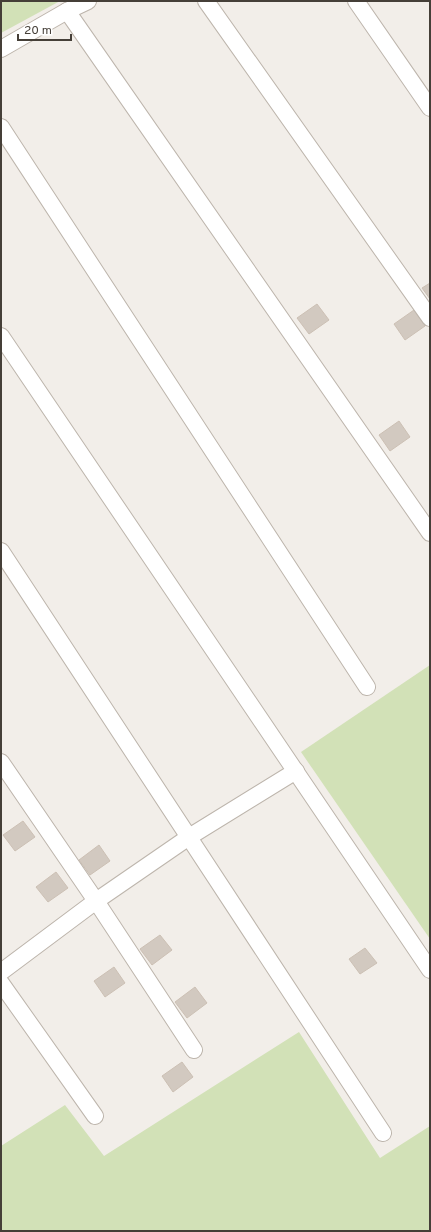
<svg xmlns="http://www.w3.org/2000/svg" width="431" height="1232" font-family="Overpass,sans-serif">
	<rect width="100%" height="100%" fill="#f2eee9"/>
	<g fill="#d2e1b7">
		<path d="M1 1H60L1 33Z"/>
		<path d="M430 665V939L301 752Z"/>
		<path d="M299 1032 380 1158 430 1126V1231H1V1146L65 1105 104 1156Z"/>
	</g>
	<g fill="#d2c9c0" stroke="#ccc0b4">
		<path d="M430 283V299L422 288Z"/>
		<path d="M317 304 329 320 309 334 297 318Z"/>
		<path d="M414 310 425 326 405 340 394 324Z"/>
		<path d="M399 421 410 437 390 451 379 435Z"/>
		<path d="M23 821 35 837 15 851 3 835Z"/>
		<path d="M99 845 110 861 90 875 79 860Z"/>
		<path d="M56 872 68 888 48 902 36 887Z"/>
		<path d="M160 935 172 950 152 965 140 949Z"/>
		<path d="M365 948 377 963 360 974 349 959Z"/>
		<path d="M114 967 125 983 105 997 94 981Z"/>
		<path d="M195 987 207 1003 187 1018 175 1002Z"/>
		<path d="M182 1062 193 1077 173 1092 162 1076Z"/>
	</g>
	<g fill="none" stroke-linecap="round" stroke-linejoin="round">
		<defs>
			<g id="street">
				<path d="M206 1 430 318"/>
				<path d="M356 1 430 108"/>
				<path d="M67 11 430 533"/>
				<path d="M1 49 67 11 88 1"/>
				<path d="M1 127 367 687"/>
				<path d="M1 336 430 970"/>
				<path d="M1 551 383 1133"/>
				<path d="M1 762 96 901 194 1050"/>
				<path d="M1 972 96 901 189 837 296 771"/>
				<path d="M1 983 95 1116"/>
			</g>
		</defs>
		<use href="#street" stroke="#bdb5ac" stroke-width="18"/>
		<use href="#street" stroke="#fff" stroke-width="16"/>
	</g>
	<rect width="431" height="1232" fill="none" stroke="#453f38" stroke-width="4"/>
	<path d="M18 34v6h53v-6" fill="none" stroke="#453f38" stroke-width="2"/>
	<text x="24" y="34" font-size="12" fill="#453f38" stroke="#ffffff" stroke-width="3" paint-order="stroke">20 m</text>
</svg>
